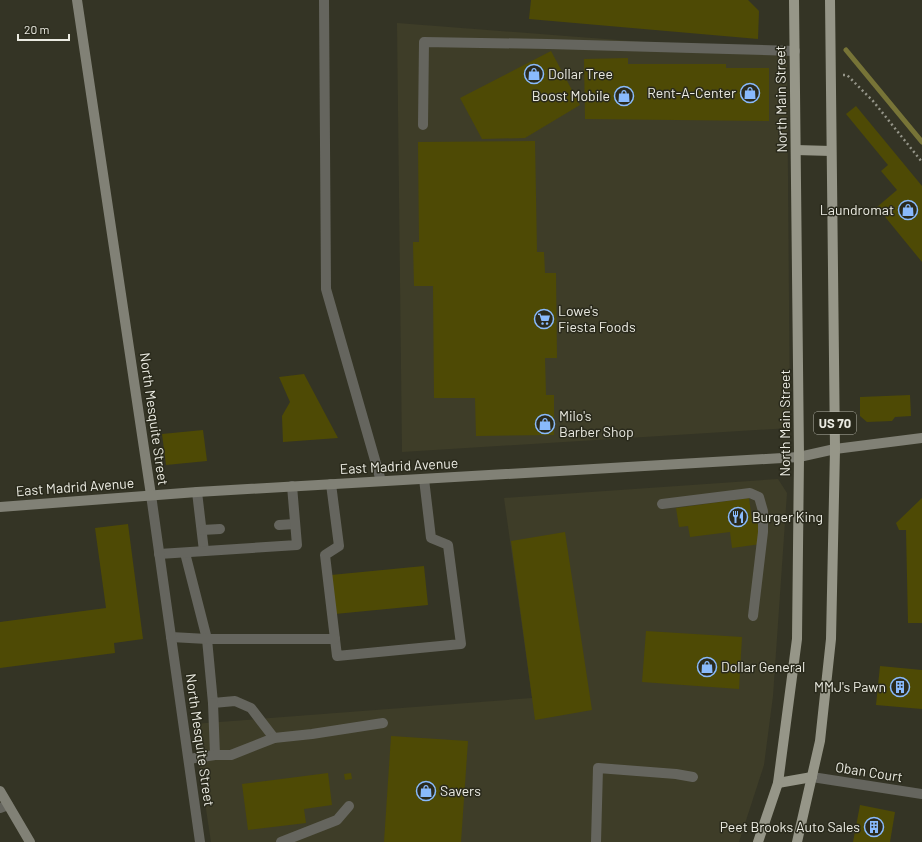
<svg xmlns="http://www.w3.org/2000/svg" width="922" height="842" font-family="Barlow,sans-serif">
	<rect width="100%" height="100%" fill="#343425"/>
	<g fill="#3e3d28">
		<path d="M397 23 787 53 790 428 402 452Z"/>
		<path d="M778 479 787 493 773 696 764 765 739 842H211L193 724 532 698 504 498Z"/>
	</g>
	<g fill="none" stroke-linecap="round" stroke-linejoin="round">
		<path stroke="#777437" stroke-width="5" d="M846 50 922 142"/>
	</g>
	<g fill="#4e4a05">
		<path d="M531 0H748L759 11 758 39 529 19Z"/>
		<path d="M551 51 580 105 525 138 482 139 460 98Z"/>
		<path d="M628 58V64H726V68H769V121L585 119 584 59Z"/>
		<path d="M856 106 922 186V262L877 207 897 190 881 171 888 165 846 114Z"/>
		<path d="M535 141 537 252H544L545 273H556L557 358H545L546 395H554V435L476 436 475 398H434L433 286H414L413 242H419L418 142Z"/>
		<path d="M304 374 338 438 283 442 282 416 290 402 279 377Z"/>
		<path d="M910 395 911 416 895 417 892 421 867 422 860 416V397Z"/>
		<path d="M203 430 207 461 166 465 162 434Z"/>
		<path d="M749 498 752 520H757L761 544 732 548 730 532 690 537 688 526 679 527 676 508Z"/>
		<path d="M922 498V623H908L906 530H899L896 523Z"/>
		<path d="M128 524 143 639 114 643 115 653 0 668V622L106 608 95 528Z"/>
		<path d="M565 532 592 710 535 720 511 541Z"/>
		<path d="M424 566 428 605 335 614 331 575Z"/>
		<path d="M646 631 742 637 739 689 642 682Z"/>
		<path d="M880 666 922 670V709L876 705Z"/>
		<path d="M391 736 468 741 461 842H384Z"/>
		<path d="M328 773 332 805 304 809 306 823 248 830 242 784Z"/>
		<path d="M351 773 352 779 345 780 344 774Z"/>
		<path d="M860 805 895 812 890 842H853Z"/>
	</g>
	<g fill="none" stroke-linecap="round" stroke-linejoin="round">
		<path stroke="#959589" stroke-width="2.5" stroke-dasharray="2 3" stroke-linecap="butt" d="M843 75H847L873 101 922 162"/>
		<g stroke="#65655e" stroke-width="10">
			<path d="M423 125 424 42 548 44 795 51"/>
			<path d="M331 484 339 546 325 555 337 656 461 644 448 545 431 538 424 479"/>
			<path d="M197 492 204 551"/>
			<path d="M662 504 750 493 759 497 763 511V532L753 616"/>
			<path d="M279 525 295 524"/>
			<path d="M202 530 220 529"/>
			<path d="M185 553 207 639 213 703 235 701 251 708 274 738"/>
			<path d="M159 554 297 545 292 486"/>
			<path d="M171 637 207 639H335"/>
			<path d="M213 703 215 755"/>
			<path d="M189 759 215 755H231L274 738 312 734 383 723"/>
			<path d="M281 842 337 820 349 806"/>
			<path d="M596 842 598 768 676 774 693 777"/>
		</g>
		<g stroke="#65655e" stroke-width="10">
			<path d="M324 0 326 289 381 481"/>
			<path d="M151 495 200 842"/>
			<path d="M812 777 922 794"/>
			<path d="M0 808 8 805"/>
		</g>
		<g stroke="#818176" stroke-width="10">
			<path d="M77 0 151 495"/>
			<path d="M0 507 197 492 799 457 835 449 922 438"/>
			<path d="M0 791 30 842"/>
		</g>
		<g stroke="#969688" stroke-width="10">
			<path d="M796 150 831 151"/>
			<path d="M778 783 812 777"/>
			<path d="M758 842 778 783 797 639 799 457 794 0"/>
			<path d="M797 842 820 741 831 639 835 449 830 0"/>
		</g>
	</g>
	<defs>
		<symbol id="shop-ring" viewBox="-11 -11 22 22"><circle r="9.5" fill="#2a2a1c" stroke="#89bafc" stroke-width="1.5"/><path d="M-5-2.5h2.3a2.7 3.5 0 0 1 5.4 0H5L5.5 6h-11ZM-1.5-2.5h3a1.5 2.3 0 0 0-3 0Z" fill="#89bafc"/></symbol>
		<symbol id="supermarket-ring" viewBox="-11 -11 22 22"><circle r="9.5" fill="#2a2a1c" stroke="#89bafc" stroke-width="1.5"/><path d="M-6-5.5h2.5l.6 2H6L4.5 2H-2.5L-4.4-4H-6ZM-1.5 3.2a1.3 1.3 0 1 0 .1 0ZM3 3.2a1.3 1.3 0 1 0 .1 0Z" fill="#89bafc"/></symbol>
		<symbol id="restaurant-ring" viewBox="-11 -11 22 22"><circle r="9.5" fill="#2a2a1c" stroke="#89bafc" stroke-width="1.5"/><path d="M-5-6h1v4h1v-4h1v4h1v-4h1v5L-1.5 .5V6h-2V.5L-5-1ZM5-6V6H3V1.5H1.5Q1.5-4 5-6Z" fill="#89bafc"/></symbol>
		<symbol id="building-ring" viewBox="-11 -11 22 22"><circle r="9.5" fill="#2a2a1c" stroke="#89bafc" stroke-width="1.5"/><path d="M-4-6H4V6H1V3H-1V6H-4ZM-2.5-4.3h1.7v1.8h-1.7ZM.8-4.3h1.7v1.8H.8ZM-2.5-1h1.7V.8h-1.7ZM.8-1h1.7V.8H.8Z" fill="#89bafc"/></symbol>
	</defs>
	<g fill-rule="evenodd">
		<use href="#shop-ring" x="523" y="63" width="22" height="22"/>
		<use href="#shop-ring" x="739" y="82" width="22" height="22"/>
		<use href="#shop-ring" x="613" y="85" width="22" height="22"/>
		<use href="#shop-ring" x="897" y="199" width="22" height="22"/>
		<use href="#supermarket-ring" x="533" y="308" width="22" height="22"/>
		<use href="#shop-ring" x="534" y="413" width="22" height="22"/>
		<use href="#restaurant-ring" x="727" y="506" width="22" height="22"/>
		<use href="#shop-ring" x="696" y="656" width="22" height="22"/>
		<use href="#building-ring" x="889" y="676" width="22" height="22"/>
		<use href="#shop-ring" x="415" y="780" width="22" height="22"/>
		<use href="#building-ring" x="863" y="816" width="22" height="22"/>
	</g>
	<g text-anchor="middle" stroke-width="3" stroke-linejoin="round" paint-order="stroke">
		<rect fill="#2a2a1c" stroke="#b1b1a7" stroke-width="1" x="814" y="412" width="42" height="22" rx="3"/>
		<g font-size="13" font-weight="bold" fill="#ebebe2">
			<text x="835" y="428">US 70</text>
		</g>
		<g font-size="14" fill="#ebebe2" stroke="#2a2a1c" text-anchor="start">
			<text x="548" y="79">Dollar Tree</text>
			<text x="736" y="98" text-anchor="end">Rent-A-Center</text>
			<text x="610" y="101" text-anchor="end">Boost Mobile</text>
			<text x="894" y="215" text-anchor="end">Laundromat</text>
			<text x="558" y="316">Lowe's<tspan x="558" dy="16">Fiesta Foods</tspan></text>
			<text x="559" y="421">Milo's<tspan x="559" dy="16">Barber Shop</tspan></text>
			<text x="752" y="522">Burger King</text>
			<text x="721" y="672">Dollar General</text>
			<text x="886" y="692" text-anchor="end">MMJ's Pawn</text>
			<text x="440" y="796">Savers</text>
			<text x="860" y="832" text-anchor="end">Peet Brooks Auto Sales</text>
		</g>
		<g font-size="14" fill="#ebebe2" stroke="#2a2a1c">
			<text transform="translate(781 99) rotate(-91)" y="5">North Main Street</text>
			<text transform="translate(154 419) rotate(82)" y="5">North Mesquite Street</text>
			<text transform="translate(785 423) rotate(-90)" y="5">North Main Street</text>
			<text transform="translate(399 466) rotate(-3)" y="5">East Madrid Avenue</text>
			<text transform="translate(75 487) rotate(-4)" y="5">East Madrid Avenue</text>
			<text transform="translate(200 740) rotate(82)" y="5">North Mesquite Street</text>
			<text transform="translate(869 772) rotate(9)" y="5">Oban Court</text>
		</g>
	</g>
	<path d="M18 34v6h51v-6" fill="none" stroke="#ebebe2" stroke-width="2"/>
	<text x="24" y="34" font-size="12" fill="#ebebe2" stroke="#2a2a1c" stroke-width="3" paint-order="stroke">20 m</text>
</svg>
